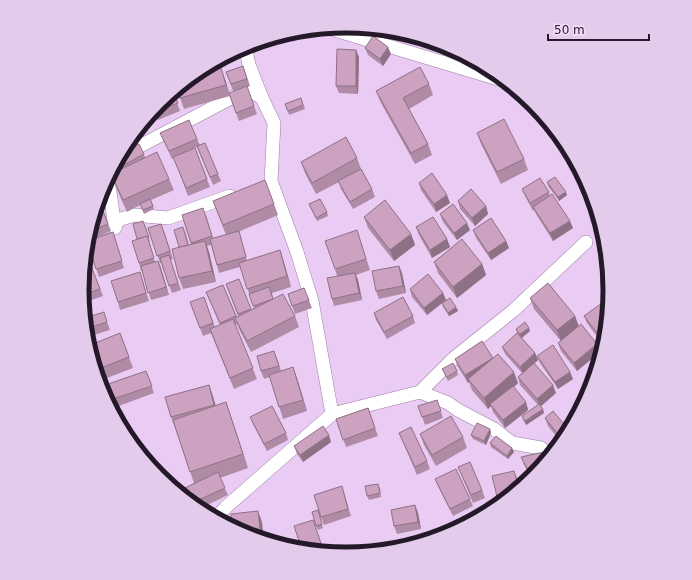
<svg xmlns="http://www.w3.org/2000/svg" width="692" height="580" font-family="'DejaVu Sans',sans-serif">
	<rect width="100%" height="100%" fill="#e9cbf4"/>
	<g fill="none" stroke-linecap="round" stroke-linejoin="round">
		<defs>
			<g id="street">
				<path d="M328 28 505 81"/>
				<path d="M245 46 249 65 262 98 274 123 271 181 297 252 312 301 332 414"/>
				<path d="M125 154 248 89 262 98"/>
				<path d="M108 178 115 228 118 220 134 215 168 218 230 196"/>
				<path d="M420 392 448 403 458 410 494 429 512 443 541 448 550 456"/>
				<path d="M216 518 225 508 332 414 420 392 454 358 514 310 586 242"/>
			</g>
		</defs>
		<use href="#street" stroke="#9a7fa4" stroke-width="14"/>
		<use href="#street" stroke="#fff" stroke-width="13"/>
	</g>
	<g fill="#af8ba5">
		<path d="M243 47 244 56 234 57 233 52Z"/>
		<path d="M365 48 391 54 383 66 368 55Z"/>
		<path d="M228 55 230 62 221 66 219 60Z"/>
		<path d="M359 57 358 94 339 93 336 86Z"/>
		<path d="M243 66 250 86 247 87 257 114 239 121 229 94 230 96 184 109 177 89 200 70 203 73 225 79 229 93 233 91 226 72Z"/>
		<path d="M429 84 433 95 409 109 428 144 432 155 415 164 381 103 376 91Z"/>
		<path d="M173 92 180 111 158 120 154 110Z"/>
		<path d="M301 98 305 109 289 115 285 104Z"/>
		<path d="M151 114 153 121 140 127Z"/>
		<path d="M160 133 197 139 200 145 218 174 221 181 213 185 197 147 195 148 210 187 188 196 174 158 172 159Z"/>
		<path d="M477 133 524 159 528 170 501 184 481 144Z"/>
		<path d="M121 153 144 154 145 157 169 179 174 190 151 200 154 209 144 214 140 205 127 212 115 185 111 174 122 168 118 159Z"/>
		<path d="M357 158 361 169 372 189 375 197 353 209 341 189 339 182 316 194 305 173 301 162Z"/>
		<path d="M547 182 567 195 559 201 548 186Z"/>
		<path d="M419 183 450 203 436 212 421 190Z"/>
		<path d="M522 189 549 192 550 196 573 228 553 241 536 214 534 210 533 211 525 196Z"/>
		<path d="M213 201 274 204 278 215 238 232 241 239 247 261 280 250 291 287 272 293 273 298 295 316 299 327 251 352 239 329 237 324 235 325 257 379 234 389 211 333 203 336 190 302 204 297 215 327 220 325 206 292 223 285 237 317 238 316 226 284 239 279 251 310 254 308 240 267 219 273 217 265 211 245 207 246 209 252 216 282 183 289 179 278V247L185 231 189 245 191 244 182 215H206L213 238 226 235Z"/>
		<path d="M458 201 486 206 488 214 475 226 460 209Z"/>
		<path d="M309 204 327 212 328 216 317 221Z"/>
		<path d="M102 208 111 231 93 239 113 232 124 268 99 277 87 242V238L95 211Z"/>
		<path d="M440 214 470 230 457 240 443 222Z"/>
		<path d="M364 217 411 234 415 245 394 261 368 228Z"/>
		<path d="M143 221 150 241H149L155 262 158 261 169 295 151 300 142 271H141L139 263 137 239Z"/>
		<path d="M416 227 447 239 450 247 432 258 419 235Z"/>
		<path d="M148 228 164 231 173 259 170 260 181 290 172 293 161 263H160Z"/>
		<path d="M357 230 370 270 356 275 358 280 362 300 334 306 332 299 337 276 335 269Z"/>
		<path d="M473 230 506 241 509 248 491 260 476 238Z"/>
		<path d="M434 262 482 264 486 275 457 298 438 273Z"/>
		<path d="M90 263 103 296 83 303 82 290Z"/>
		<path d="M399 266 402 273 406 293 379 299 376 291Z"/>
		<path d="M142 279 149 301 120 310 118 302Z"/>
		<path d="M304 288 312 308 295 314 288 294Z"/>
		<path d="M410 289 443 293 446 300 456 307 458 311 449 316 443 307 442 303 427 315 412 297Z"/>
		<path d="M530 298 575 316 579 327 597 344 600 352 577 371 561 351 558 343 561 341 534 309Z"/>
		<path d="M374 313 413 316 415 323 387 339 376 320Z"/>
		<path d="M584 316 605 342 604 346 587 323Z"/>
		<path d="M85 318 106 319 110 330 87 337Z"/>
		<path d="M529 328 530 331 522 338 535 353 538 360 534 364 556 393 541 406 544 413 526 425 523 420 522 416 538 405 520 385 518 377 522 373 505 354 502 347 517 333 516 329Z"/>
		<path d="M120 333 133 368 99 381 88 346Z"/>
		<path d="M537 356 570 372 573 379 558 389 540 363Z"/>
		<path d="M277 358 281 371 293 367 307 411 283 419 270 377 264 379 261 371Z"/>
		<path d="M493 358 518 383 514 387 526 402 528 410 505 428 493 412 491 406 488 409 472 390 469 382 468 383 458 367 455 359Z"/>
		<path d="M442 369 457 371 458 375 448 381Z"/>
		<path d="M146 371 154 393 116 407 108 384Z"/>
		<path d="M209 385 216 406 226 402 248 468 220 478 228 495 199 509 191 503 185 488 194 483 175 428 171 417Z"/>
		<path d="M437 400 443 418 425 425 418 406Z"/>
		<path d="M368 408 378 436 346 447 336 419Z"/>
		<path d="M250 417 286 433 288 440 267 451 253 424Z"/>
		<path d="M545 418 565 437 561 442 548 426Z"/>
		<path d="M490 429 491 433 486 445 473 439 471 435Z"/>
		<path d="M399 433 427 461 430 469 417 475Z"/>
		<path d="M420 434 463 437 467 448 436 466 424 445Z"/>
		<path d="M331 442 303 462 297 454 294 446Z"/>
		<path d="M490 443 512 448 514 452 508 459 491 447Z"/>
		<path d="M521 457 533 477 531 478 524 465Z"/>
		<path d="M458 467 482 490 485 498 473 503Z"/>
		<path d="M435 479 470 499 473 506 453 516 438 486Z"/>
		<path d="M378 484 380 488 381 497 369 500 367 496Z"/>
		<path d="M342 486 351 516 324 525 321 517Z"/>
		<path d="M415 505 418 513 421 529 397 534 394 526Z"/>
		<path d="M318 510 323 528 318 530 316 526Z"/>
	</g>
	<g fill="#8f7186">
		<path d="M243 47 244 56 242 48Z"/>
		<path d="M388 47 391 54 383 66 380 59Z"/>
		<path d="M356 50 359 57 358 94 356 86Z"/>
		<path d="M205 68 201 81 199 74V70Z"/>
		<path d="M221 68 225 79 230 96 226 85Z"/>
		<path d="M566 192 567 195 559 201 558 197Z"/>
		<path d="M447 195 450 203 436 212 434 204Z"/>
		<path d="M100 196 103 204 96 208Z"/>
		<path d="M486 206 488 214 475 226 472 218Z"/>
		<path d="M570 221 573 228 553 241 550 233Z"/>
		<path d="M467 223 470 230 457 240 454 233Z"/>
		<path d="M411 234 415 245 394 261 390 250Z"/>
		<path d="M447 239 450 247 432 258 430 250Z"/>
		<path d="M205 241 209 252 216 282 212 271Z"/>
		<path d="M506 241 509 248 491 260 488 253Z"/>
		<path d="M280 250 284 262 291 287 287 276Z"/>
		<path d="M158 261 161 268 169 295 166 287Z"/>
		<path d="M482 264 486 275 457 298 453 287Z"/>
		<path d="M399 266 402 273 406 293 403 286Z"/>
		<path d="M355 273 358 280 362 300 359 293Z"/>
		<path d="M443 293 446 300 427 315 424 308Z"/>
		<path d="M456 307 458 311 449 316 448 313Z"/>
		<path d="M575 316 579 327 561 342 557 330Z"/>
		<path d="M529 328 530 331 521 338 520 334Z"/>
		<path d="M597 344 600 352 577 371 574 363Z"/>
		<path d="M535 353 538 360 523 374 520 367Z"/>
		<path d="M493 358 496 365 468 379 469 382 468 383 465 375Z"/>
		<path d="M293 367 297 378 307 411 303 400Z"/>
		<path d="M514 372 518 383 491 406 490 404 491 406 488 409 484 398Z"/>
		<path d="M570 372 573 379 558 389 555 382Z"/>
		<path d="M209 385 213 396 218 416 214 405Z"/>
		<path d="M553 385 556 393 540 407 537 399Z"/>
		<path d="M226 402 248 468 243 454Z"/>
		<path d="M526 402 528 410 505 428 503 420Z"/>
		<path d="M543 409 544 413 526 425 525 421Z"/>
		<path d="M125 424 128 431V438L125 434Z"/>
		<path d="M490 429 491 433 486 445 484 441Z"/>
		<path d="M329 435 331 442 303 462 300 455Z"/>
		<path d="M140 445 144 456V458L140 454Z"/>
		<path d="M512 448 514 452 508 459 507 456Z"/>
		<path d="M514 471 517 478 519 488Z"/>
		<path d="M415 505 418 513 421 529 418 522Z"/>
		<path d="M258 511 262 522 264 540 261 539Z"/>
	</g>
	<g fill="#cca2c0" stroke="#8f7186">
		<path d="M373 36 388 47 380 59 365 48Z"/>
		<path d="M242 48 243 52 233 53V52Z"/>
		<path d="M337 49 356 50V86H336Z"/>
		<path d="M243 66 247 79 231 84 226 72Z"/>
		<path d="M420 67 429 84 403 98 428 144 411 153 376 91Z"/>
		<path d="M221 68 226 85 180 98 177 89 194 75Z"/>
		<path d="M247 86 254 106 236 113 229 93Z"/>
		<path d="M173 92 178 103 155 112 154 110 159 103Z"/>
		<path d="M301 98 303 105 288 111 285 104Z"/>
		<path d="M504 119 524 159 497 172 477 133Z"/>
		<path d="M189 120 197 139 169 151 160 133Z"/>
		<path d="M346 137 357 158 312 183 301 162Z"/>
		<path d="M205 143 218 174 210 177 197 146Z"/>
		<path d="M139 144 144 154 122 166 118 159 121 153Z"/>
		<path d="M195 148 207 179 186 188 173 157Z"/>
		<path d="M157 152 169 179 123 200 111 174Z"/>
		<path d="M361 169 372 189 350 202 338 181Z"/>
		<path d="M432 173 447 195 434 204 419 183Z"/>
		<path d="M555 177 566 192 558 197 547 182Z"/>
		<path d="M540 178 549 192 530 203 522 189Z"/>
		<path d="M265 180 274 204 223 225 213 201Z"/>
		<path d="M471 189 486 206 472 218 458 201Z"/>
		<path d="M552 194 570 221 550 233 533 207Z"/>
		<path d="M150 199 153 206 143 210 140 204Z"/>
		<path d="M320 199 327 212 316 218 309 204Z"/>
		<path d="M385 200 411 234 390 250 364 217Z"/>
		<path d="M453 204 467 223 454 233 440 214Z"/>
		<path d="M102 208 108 224 89 232 95 211Z"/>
		<path d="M203 208 212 236 191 243 182 215Z"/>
		<path d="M433 217 447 239 430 250 416 227Z"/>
		<path d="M491 218 506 241 488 253 473 230Z"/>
		<path d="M143 221 149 237H147V236L137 239 133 224Z"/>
		<path d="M161 224 170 251 157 256 148 228Z"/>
		<path d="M183 227 188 245 179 247 174 230Z"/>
		<path d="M357 230 366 259 335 269 325 241Z"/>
		<path d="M239 231 246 257 217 265 210 239Z"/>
		<path d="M113 232 122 261 96 269 87 241Z"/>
		<path d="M147 236 154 258 139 263 132 241Z"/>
		<path d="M462 239 482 264 453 287 434 262Z"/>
		<path d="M205 241 212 271 179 278 172 249Z"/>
		<path d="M280 250 287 276 247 289 239 263Z"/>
		<path d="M169 255 178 283 169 286 160 258Z"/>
		<path d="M158 261 166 287 148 293 141 266Z"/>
		<path d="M90 263 100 289 83 295 82 290 84 265Z"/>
		<path d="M399 266 403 286 376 291 372 271Z"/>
		<path d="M140 272 146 293 118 302 111 281Z"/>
		<path d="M355 273 359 293 332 299 327 278Z"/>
		<path d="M428 274 443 293 424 308 410 289Z"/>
		<path d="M239 279 251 309 238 314 226 284Z"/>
		<path d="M609 281 610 290V292L605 283Z"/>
		<path d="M548 283 575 316 557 330 530 298Z"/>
		<path d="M223 285 236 316 220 323 206 292Z"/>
		<path d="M269 287 273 299 253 306 249 294Z"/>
		<path d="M304 288 309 300 292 306 288 294Z"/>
		<path d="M283 294 295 316 247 341 235 318Z"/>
		<path d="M204 297 213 323 200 328 190 302Z"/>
		<path d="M403 297 413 316 384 332 374 313Z"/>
		<path d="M450 298 456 307 448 313 442 303Z"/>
		<path d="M602 303 608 310 605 341 604 342 584 316Z"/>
		<path d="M104 312 107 322 86 329 85 318Z"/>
		<path d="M233 319 253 368 230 378 210 329Z"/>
		<path d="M525 322 529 328 520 334 516 329Z"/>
		<path d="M581 324 597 344 574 363 558 343Z"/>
		<path d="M120 333 129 357 96 370 88 346Z"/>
		<path d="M517 333 535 353 520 367 502 347Z"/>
		<path d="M482 341 493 358 465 375 455 359Z"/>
		<path d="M553 345 570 372 555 382 537 356Z"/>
		<path d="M274 351 279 366 261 371 257 356Z"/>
		<path d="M498 354 514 372 484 398 468 379Z"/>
		<path d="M453 363 457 371 447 377 442 369Z"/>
		<path d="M534 363 553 385 537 399 518 377Z"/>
		<path d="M293 367 303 400 279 407 269 375Z"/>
		<path d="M146 371 152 386 113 399 108 384Z"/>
		<path d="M209 385 214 405 171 417 165 397Z"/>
		<path d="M513 386 526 402 503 420 490 404Z"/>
		<path d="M437 400 441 411 422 417 418 406Z"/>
		<path d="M226 402 243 454 190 472 173 420Z"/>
		<path d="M539 404 543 409 525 421 522 416Z"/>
		<path d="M272 406 286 433 264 444 250 417Z"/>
		<path d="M368 408 375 428 343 440 336 419Z"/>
		<path d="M553 411 569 430 566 436 562 439 545 418Z"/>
		<path d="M451 416 463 437 432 455 420 434Z"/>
		<path d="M477 423 490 429 484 441 471 435Z"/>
		<path d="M119 424H125V434Z"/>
		<path d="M323 426 329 435 300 455 294 446Z"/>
		<path d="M411 427 427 461 415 467 399 433Z"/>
		<path d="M496 436 512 448 507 456 490 443Z"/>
		<path d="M134 445H140V454Z"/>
		<path d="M544 452 549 457 532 477 521 457Z"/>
		<path d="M470 462 482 490 471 495 458 467Z"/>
		<path d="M456 469 470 499 450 509 435 479Z"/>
		<path d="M514 471 519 488 499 505 492 476Z"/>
		<path d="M218 472 225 488 192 503 185 488Z"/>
		<path d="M378 484 380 493 367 496 365 486Z"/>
		<path d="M342 486 348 509 321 517 314 495Z"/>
		<path d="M415 505 418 522 394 526 391 510Z"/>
		<path d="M318 510 322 524 316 526 312 512Z"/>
		<path d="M258 511 261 539 245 534 232 527 231 514Z"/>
		<path d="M313 520 324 552 302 550 294 526Z"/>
	</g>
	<path d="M0 0H692V580H0ZM89 290a257 257 0 1 1 514 0a257 257 0 1 1-514 0Z" fill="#e2cbeb" fill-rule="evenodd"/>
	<path fill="none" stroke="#241928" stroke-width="5" d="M89 290a257 257 0 1 1 514 0a257 257 0 1 1-514 0Z"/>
	<path d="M548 34v6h101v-6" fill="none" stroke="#241928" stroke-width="2"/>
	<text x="554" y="34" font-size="12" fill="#241928" stroke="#f3dbfc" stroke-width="3" paint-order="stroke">50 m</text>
</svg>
